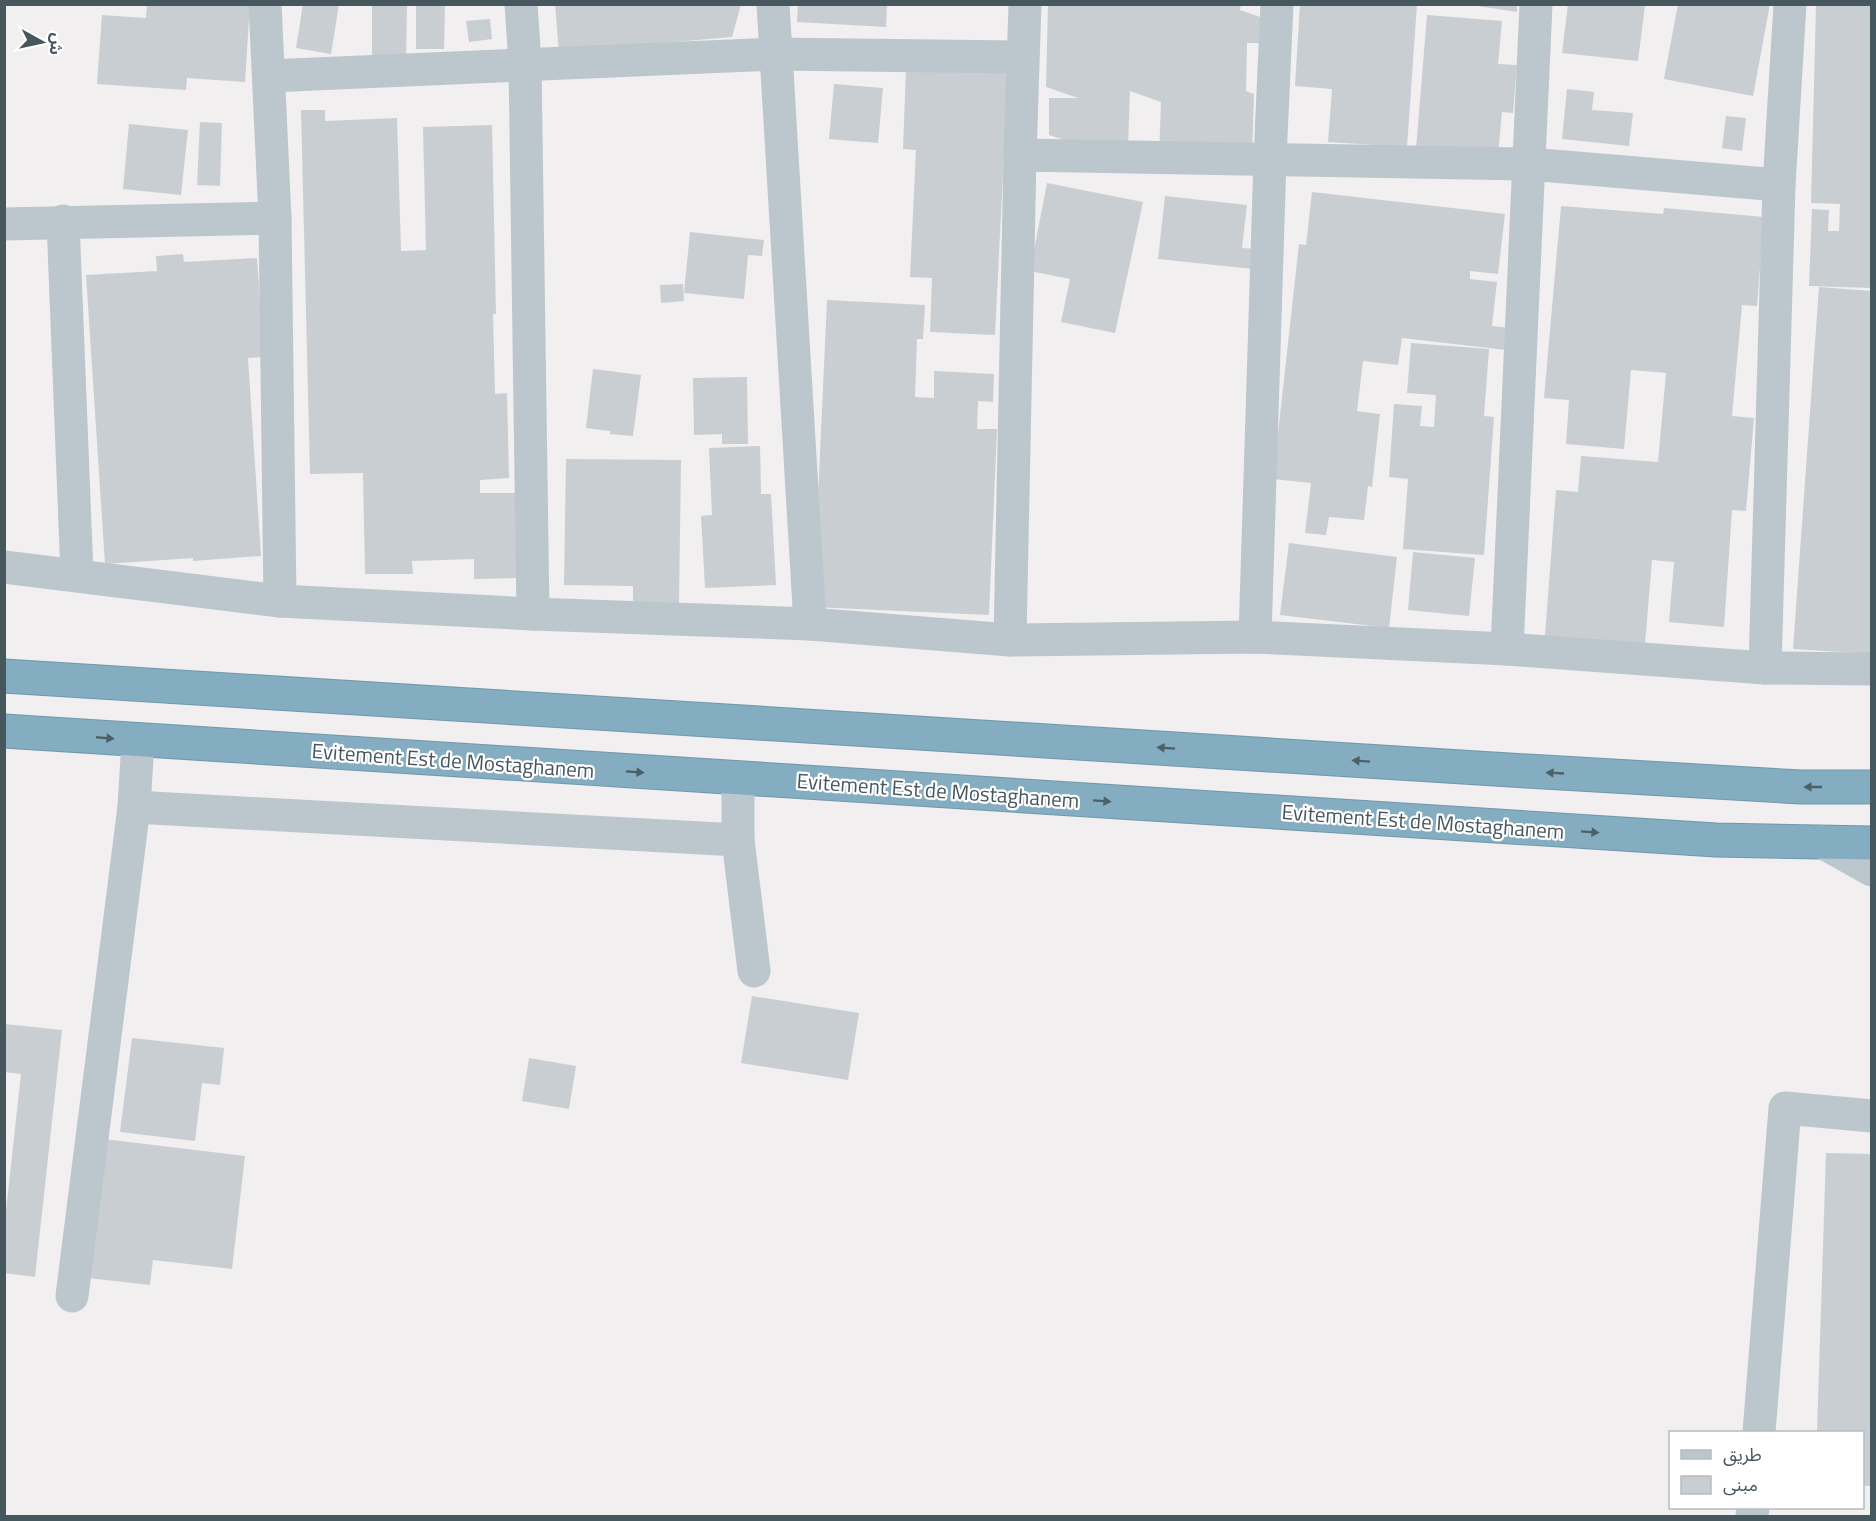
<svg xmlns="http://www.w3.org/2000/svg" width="1876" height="1521" font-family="'Titillium Web','Noto Sans Arabic',sans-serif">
	<rect width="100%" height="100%" fill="#f2eff0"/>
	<g fill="#c9ced2">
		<path d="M147 4H250L245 82 187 78 186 90 97 84 102 15 146 18Z"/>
		<path d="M303 4H339L331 54 296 48Z"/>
		<path d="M372 4H407L406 58 372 57Z"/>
		<path d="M416 4H445L444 49H416Z"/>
		<path d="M555 4H741L732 37 559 52Z"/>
		<path d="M798 4H887L886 27 797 22Z"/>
		<path d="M1048 4H1241L1240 10 1263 18V43H1247L1246 91 1254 94 1252 158 1159 156 1161 102 1130 91 1128 145 1074 143 1049 135V98H1078L1046 87Z"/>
		<path d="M1300 4H1417L1407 147 1328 142 1332 89 1295 86Z"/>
		<path d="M1465 4H1517V12Z"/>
		<path d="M1568 4 1645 6 1638 61 1562 53Z"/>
		<path d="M1678 4H1770L1753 96 1664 79Z"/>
		<path d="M1816 4H1872V288L1809 286 1812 209 1829 210 1828 231H1839L1840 204 1811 203Z"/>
		<path d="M1427 15 1502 21 1498 64 1517 65 1513 113 1502 112 1498 156 1416 149Z"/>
		<path d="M490 19 492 39 469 42 466 21Z"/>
		<path d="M906 69 1008 73 995 335 930 332 932 278 910 277 916 150 903 149Z"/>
		<path d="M834 84 883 88 878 143 829 139Z"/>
		<path d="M1567 89 1594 92 1592 110 1633 113 1629 146 1562 139Z"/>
		<path d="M301 110H325V121L397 118 401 251 426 250 423 127 492 125 496 314H493L495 394 507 393 509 478 480 480V493H519L521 578 474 579V559L412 561 413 574H365L363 473 310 474Z"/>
		<path d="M1726 116 1746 118 1742 151 1722 148Z"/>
		<path d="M200 122 222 123 220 186 197 185Z"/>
		<path d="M129 124 188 130 181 195 123 189Z"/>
		<path d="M1047 183 1143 202 1115 333 1061 322 1070 279 1030 271Z"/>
		<path d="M1312 192 1505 214 1498 274 1470 271V279L1497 282 1492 326 1509 328 1506 350 1402 338 1398 365 1363 361 1357 411 1380 414 1372 487 1368 486 1364 520 1329 517 1326 535 1305 533 1311 483 1273 479 1299 244 1306 245Z"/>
		<path d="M1165 196 1247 205 1242 248 1255 249 1253 269 1158 259Z"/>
		<path d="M1561 206 1663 214 1664 208 1764 217 1757 306 1742 305 1732 416 1754 418 1746 511 1732 510 1724 627 1669 622 1674 562 1652 560 1644 656 1544 649 1556 490 1578 492 1581 456 1658 462 1666 373 1631 370 1624 449 1566 444 1569 400 1544 398Z"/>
		<path d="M690 232 764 240 762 256 748 255 744 299 684 293Z"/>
		<path d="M183 254 184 262 257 258 264 357 248 358 261 556 193 561V558L105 564 86 275 157 271 156 256Z"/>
		<path d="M683 284 684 301 661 303 660 285Z"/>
		<path d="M1819 287 1872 291V654L1793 649Z"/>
		<path d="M827 300 925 305 923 339H917L915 397 934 398V371L994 374 993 402 978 401 977 429H997L989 615 813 607Z"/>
		<path d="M1411 343 1489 349 1484 416 1494 417 1484 555 1403 549 1408 479 1389 477 1394 404 1422 406 1420 426 1434 427 1436 395 1407 393Z"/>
		<path d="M593 369 641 375 633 436 610 434V431L586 428Z"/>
		<path d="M747 377 748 444H722V434L694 435 693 378Z"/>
		<path d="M760 446 761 494H771L776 585 705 588 701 516 712 515 709 448Z"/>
		<path d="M566 459 681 460 679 603H633V586L564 585Z"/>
		<path d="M1289 543 1397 557 1389 628 1280 615Z"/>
		<path d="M1413 552 1475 558 1469 616 1408 610Z"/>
		<path d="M752 996 859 1013 848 1080 741 1063Z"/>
		<path d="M4 1024 62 1030 35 1277 4 1273V1229L21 1074 4 1072Z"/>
		<path d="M132 1038 224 1048 220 1085 202 1083 195 1141 120 1132Z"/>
		<path d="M529 1058 576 1066 569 1109 522 1101Z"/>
		<path d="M104 1139 245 1156 232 1269 153 1260 150 1285 88 1278Z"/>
		<path d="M1826 1153 1872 1154V1486H1862V1432H1817Z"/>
	</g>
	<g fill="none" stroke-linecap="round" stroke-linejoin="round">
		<defs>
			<g id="highway">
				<path d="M4 676 1527 771 1801 787H1872"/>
				<path d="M4 731 1716 840 1872 843"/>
			</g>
		</defs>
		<use href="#highway" stroke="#7098ac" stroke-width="35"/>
		<g stroke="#bbc7cd" stroke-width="33">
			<path d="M265 4 275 218 280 601"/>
			<path d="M521 4 525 63 533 614"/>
			<path d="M773 4 810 624"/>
			<path d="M269 76 774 54 1022 57"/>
			<path d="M1020 155 1529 164 1779 185"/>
			<path d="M63 221 77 575"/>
			<path d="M4 224 275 218"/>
			<path d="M4 567 280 601 533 614 810 624 1010 640 1255 637 1507 649 1765 668 1872 669"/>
			<path d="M1255 637 1270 159 1277 4"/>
			<path d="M1010 640 1020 155 1025 4"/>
			<path d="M1507 649 1536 4"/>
			<path d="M1765 668 1779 185 1790 4"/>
			<path d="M738 778V840L754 971"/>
			<path d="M134 807 738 840"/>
			<path d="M1822 842 1872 870"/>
			<path d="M72 1296 134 807 138 741"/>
			<path d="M1759 1432 1785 1108 1872 1116"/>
			<path d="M1752 1516 1753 1508"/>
		</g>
		<use href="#highway" stroke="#85adc1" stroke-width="33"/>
	</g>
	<defs><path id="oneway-solid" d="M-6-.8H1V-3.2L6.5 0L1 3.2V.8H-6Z" transform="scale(1.5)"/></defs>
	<g fill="#4d6068">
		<use href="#oneway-solid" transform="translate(105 738) rotate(5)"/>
		<use href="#oneway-solid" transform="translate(1166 748) rotate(-176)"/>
		<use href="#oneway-solid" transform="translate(1361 761) rotate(-176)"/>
		<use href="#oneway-solid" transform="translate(635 772) rotate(4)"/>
		<use href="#oneway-solid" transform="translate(1555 773) rotate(-177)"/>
		<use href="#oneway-solid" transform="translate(1813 787) rotate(-180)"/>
		<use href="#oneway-solid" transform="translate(1102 801) rotate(4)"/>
		<use href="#oneway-solid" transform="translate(1590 832) rotate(4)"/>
	</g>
	<g text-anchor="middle" stroke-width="4.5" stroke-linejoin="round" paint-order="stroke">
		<g font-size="21" fill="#47575e" stroke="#fff">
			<text transform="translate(453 761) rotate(4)" y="7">Evitement Est de Mostaghanem</text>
			<text transform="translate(938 791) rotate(4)" y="7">Evitement Est de Mostaghanem</text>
			<text transform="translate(1423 822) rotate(4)" y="7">Evitement Est de Mostaghanem</text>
		</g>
	</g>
	<rect width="1876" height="1521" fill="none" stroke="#47575e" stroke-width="12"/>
	<rect x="1669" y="1431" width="195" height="78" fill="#ffffff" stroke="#b5bcbf" stroke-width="1.5"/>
	<rect x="1681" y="1450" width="30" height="9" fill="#bbc7cd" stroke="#b5bcbf" stroke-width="1.5"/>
	<text x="1723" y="1461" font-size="18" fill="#47575e">طريق</text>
	<rect x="1681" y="1476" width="30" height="18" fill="#c9ced2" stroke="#b5bcbf" stroke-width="1.5"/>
	<text x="1723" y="1491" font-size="18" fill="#47575e">مبنى</text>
	<g transform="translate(42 42) rotate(98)" stroke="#ffffff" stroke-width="4.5" paint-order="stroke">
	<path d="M0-4.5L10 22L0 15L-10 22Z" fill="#47575e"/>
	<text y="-9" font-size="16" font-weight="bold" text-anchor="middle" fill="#47575e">ش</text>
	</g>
</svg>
